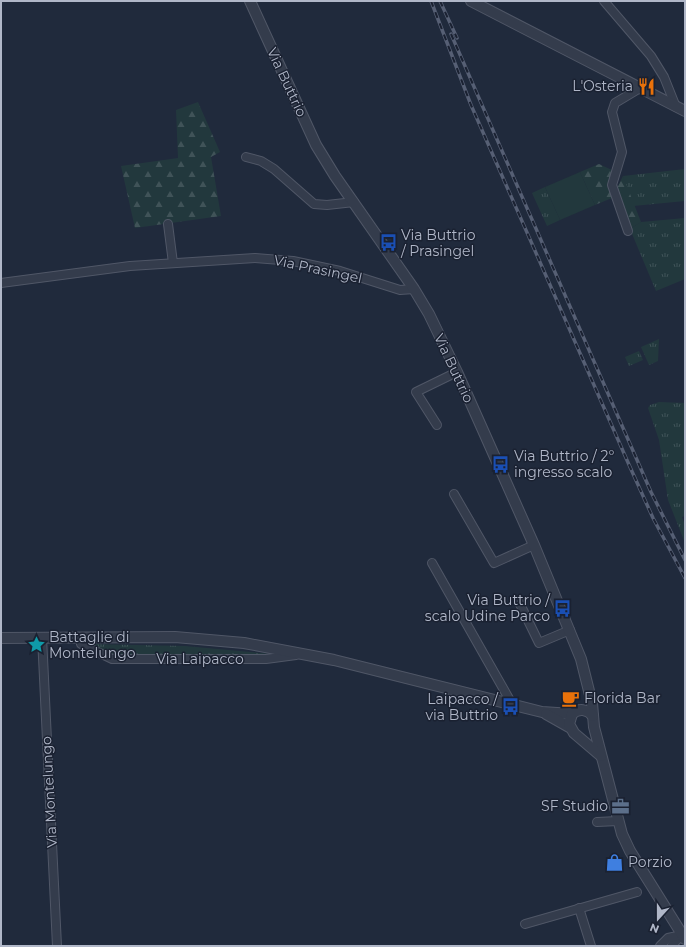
<svg xmlns="http://www.w3.org/2000/svg" width="686" height="947" font-family="Montserrat,sans-serif">
	<defs>
		<pattern id="grass-tufts" width="24" height="20" patternUnits="userSpaceOnUse"><rect width="24" height="20" fill="#22383d"/><path d="M3 7l-1-3M5 7V3M7 7l1-3M15 17l-1-3M17 17v-4M19 17l1-3" fill="none" stroke="#405358"/></pattern>
		<pattern id="forest-firs" width="22" height="20" patternUnits="userSpaceOnUse"><rect width="22" height="20" fill="#22383d"/><path d="M5 1l3.5 6h-7zM16 11l3.5 6h-7z" fill="#405358"/></pattern>
	</defs>
	<rect width="100%" height="100%" fill="#202a3c"/>
	<g fill="url(#grass-tufts)">
		<path d="M685 169V201L633 206 623 176Z"/>
		<path d="M545 187 560 220 547 226 532 193Z"/>
		<path d="M685 218V279L656 291 630 229 641 222Z"/>
		<path d="M659 339 658 361 649 365 641 347Z"/>
		<path d="M639 351 643 360 629 366 625 357Z"/>
		<path d="M659 402 685 403V516L682 517 685 525V543L668 500 659 440 648 408 650 405Z"/>
		<path d="M88 644 185 646 271 654H111Z"/>
	</g>
	<g fill="url(#forest-firs)">
		<path d="M198 102 220 152 211 157 221 216 135 228 121 166 178 158 176 110Z"/>
		<path d="M599 164 614 171 608 186 612 198 595 205 580 172Z"/>
		<path d="M623 176 641 222 630 229 617 188Z"/>
	</g>
	<path fill="#22383d" d="M580 172 595 205 560 220 545 187Z"/>
	<g fill="none" stroke-linecap="round" stroke-linejoin="round">
		<defs>
			<g id="minor">
				<path d="M604 1 651 56 664 77 676 107"/>
				<path d="M246 157 261 161 274 169 314 204 327 205 354 202"/>
				<path d="M168 224 173 263"/>
				<path d="M628 231 612 185 622 152 612 112 615 103 640 88"/>
				<path d="M1 283 130 266 255 258 293 261 340 271 400 290 414 289"/>
				<path d="M437 425 416 392 457 372"/>
				<path d="M454 494 494 563 534 545"/>
				<path d="M432 563 512 704"/>
				<path d="M519 602 539 643 570 630"/>
				<path d="M42 637 57 946"/>
				<path d="M80 637 81 644 112 659H266L296 655"/>
				<path d="M597 822 618 821"/>
				<path d="M579 908 591 946"/>
				<path d="M525 924 637 892"/>
				<path d="M672 945 682 935"/>
				<path d="M660 946 668 938 682 935"/>
			</g>
			<g id="tertiary">
				<path d="M250 1 316 145 335 176 414 289 429 314 457 372 534 545 581 659 592 703 594 727 622 834 630 851 685 939"/>
				<path d="M471 1 685 111"/>
				<path d="M1 638 175 637 244 643 334 660 542 712 572 714"/>
				<path d="M546 714 569 727"/>
				<path d="M593 716C587 709 579 708 572 714L569 724 574 733 601 756"/>
			</g>
		</defs>
		<use href="#minor" stroke="#505767" stroke-width="10"/>
		<use href="#tertiary" stroke="#505767" stroke-width="12"/>
		<use href="#minor" stroke="#343c4c" stroke-width="8"/>
		<use href="#tertiary" stroke="#343c4c" stroke-width="10"/>
		<defs>
			<g id="rail">
				<path d="M431 1 471 105 630 467 653 518 685 578"/>
				<path d="M440 1 457 38"/>
				<path d="M451 34 651 492 685 560"/>
			</g>
		</defs>
		<use href="#rail" stroke="#565f74" stroke-width="3.5"/>
		<use href="#rail" stroke="#1a2131" stroke-width="2" stroke-dasharray="6" stroke-linecap="butt"/>
	</g>
	<defs>
		<symbol id="restaurant-bare" viewBox="-9 -9 18 18"><path d="M-5-6h1v4h1v-4h1v4h1v-4h1v5L-1.5 .5V6h-2V.5L-5-1ZM5-6V6H3V1.5H1.5Q1.5-4 5-6Z" fill="#e8710a" stroke="#1a2131" stroke-width="2.5" paint-order="stroke"/></symbol>
		<symbol id="bus-bare" viewBox="-9 -9 18 18"><path d="M-5-6H5V4H4V6H2V4H-2V6H-4V4H-5ZM-3.5-4V0h7V-4ZM-3.5 1.2v1.5H-2V1.2ZM2 1.2v1.5H3.5V1.2Z" fill="#1a4fb4" stroke="#1a2131" stroke-width="2.5" paint-order="stroke"/></symbol>
		<symbol id="sight-bare" viewBox="-9 -9 18 18"><path d="M0-6L1.8-2.2L6-1.7L2.9 1.2L3.7 5.4L0 3.3L-3.7 5.4L-2.9 1.2L-6-1.7L-1.8-2.2Z" fill="#0f9aa8" stroke="#1a2131" stroke-width="2.5" paint-order="stroke"/></symbol>
		<symbol id="cafe-bare" viewBox="-9 -9 18 18"><path d="M-5.5-4.5H6V0H3Q3 3.5 0 3.5H-2.5Q-5.5 3.5-5.5 0ZM3-3.2v2h1.7v-2ZM-6 4.5H4V6H-6Z" fill="#e8710a" stroke="#1a2131" stroke-width="2.5" paint-order="stroke"/></symbol>
		<symbol id="office-bare" viewBox="-9 -9 18 18"><path d="M-6-3h4V-5.5h4V-3h4V5H-6ZM-1-4.5V-3h2v-1.5ZM-6 0V1H6V0Z" fill="#5c6f8a" stroke="#1a2131" stroke-width="2.5" paint-order="stroke"/></symbol>
		<symbol id="shop-bare" viewBox="-9 -9 18 18"><path d="M-5-2.5h2.3a2.7 3.5 0 0 1 5.4 0H5L5.5 6h-11ZM-1.5-2.5h3a1.5 2.3 0 0 0-3 0Z" fill="#3f7fe0" stroke="#1a2131" stroke-width="2.5" paint-order="stroke"/></symbol>
	</defs>
	<g fill-rule="evenodd">
		<use href="#restaurant-bare" x="634" y="74" width="25" height="25"/>
		<use href="#bus-bare" x="376" y="230" width="25" height="25"/>
		<use href="#bus-bare" x="488" y="452" width="25" height="25"/>
		<use href="#bus-bare" x="550" y="596" width="25" height="25"/>
		<use href="#sight-bare" x="24" y="632" width="25" height="25"/>
		<use href="#cafe-bare" x="558" y="686" width="25" height="25"/>
		<use href="#bus-bare" x="498" y="694" width="25" height="25"/>
		<use href="#office-bare" x="608" y="794" width="25" height="25"/>
		<use href="#shop-bare" x="602" y="850" width="25" height="25"/>
	</g>
	<g text-anchor="middle" stroke-width="3" stroke-linejoin="round" paint-order="stroke">
		<g font-size="14" fill="#b0b7c8" stroke="#1a2131">
			<text transform="translate(287 82) rotate(65)" y="5">Via Buttrio</text>
			<text transform="translate(318 269) rotate(12)" y="5">Via Prasingel</text>
			<text transform="translate(454 368) rotate(65)" y="5">Via Buttrio</text>
			<text x="200" y="664">Via Laipacco</text>
			<text transform="translate(49 792) rotate(-93)" y="5">Via Montelungo</text>
		</g>
		<g font-size="14" fill="#b0b7c8" stroke="#1a2131" text-anchor="start">
			<text x="633" y="91" text-anchor="end">L'Osteria</text>
			<text x="401" y="240">Via Buttrio<tspan x="401" dy="16">/ Prasingel</tspan></text>
			<text x="514" y="461">Via Buttrio / 2°<tspan x="514" dy="16">ingresso scalo</tspan></text>
			<text x="550" y="605" text-anchor="end">Via Buttrio /<tspan x="550" dy="16">scalo Udine Parco</tspan></text>
			<text x="49" y="642">Battaglie di<tspan x="49" dy="16">Montelungo</tspan></text>
			<text x="584" y="703">Florida Bar</text>
			<text x="498" y="704" text-anchor="end">Laipacco /<tspan x="498" dy="16">via Buttrio</tspan></text>
			<text x="608" y="811" text-anchor="end">SF Studio</text>
			<text x="628" y="867">Porzio</text>
		</g>
	</g>
	<rect width="686" height="947" fill="none" stroke="#b0b7c8" stroke-width="4"/>
	<g transform="translate(658 919) rotate(201)" stroke="#1a2131" stroke-width="3" paint-order="stroke">
	<path d="M0-3L7 15L0 10L-7 15Z" fill="#b0b7c8"/>
	<text y="-6" font-size="11" font-weight="bold" text-anchor="middle" fill="#b0b7c8">N</text>
	</g>
</svg>
